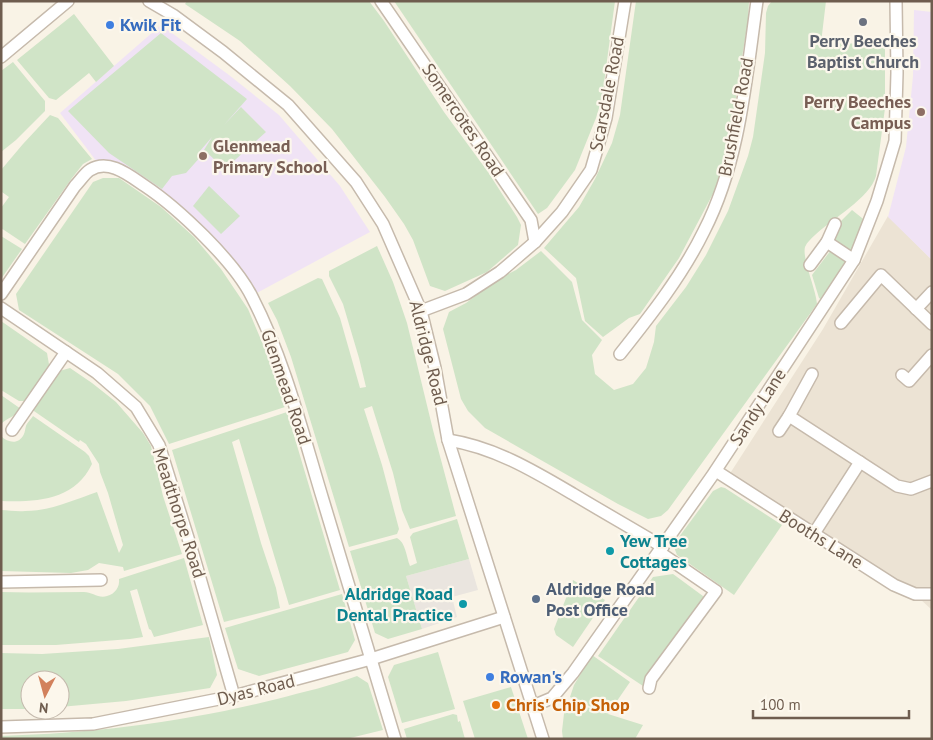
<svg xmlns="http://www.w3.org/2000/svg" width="933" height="740" font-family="'PT Sans',sans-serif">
	<rect width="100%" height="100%" fill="#f9f3e6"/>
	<path fill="#ece3d4" d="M888 216 932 260V610L907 587 729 475 823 329Z"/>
	<path fill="#eae5df" d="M469 559 478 590 452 597 457 617 422 629 406 576Z"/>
	<g fill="#f0e3f5">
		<path d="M914 10 932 12V260L888 217 906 147 913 76Z"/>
		<path d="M161 25 229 75 279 115 340 186 370 232 251 296 226 260 153 191 100 166 60 113Z"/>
	</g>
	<g fill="#d0e4c7">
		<path d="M187 1H369L384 21 444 112 488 172 517 217 521 225 518 245 487 272 445 291 430 286 413 240 404 224 385 197 332 129 290 86 240 41 185 4Z"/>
		<path d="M394 1H615L602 98 596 118 575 170 547 208 538 214Z"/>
		<path d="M636 1H749L748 21 738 81 732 131 716 188 679 258 640 314 629 318 603 337 585 321 576 278 544 248 579 207 595 179 612 143 620 115Z"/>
		<path d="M772 1H826L821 43 885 44V108L876 176C870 198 832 219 815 235 811 239 807 242 805 247 802 259 816 289 817 304L668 510 661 516 648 519 618 504 485 428 468 411 461 399 443 329 449 312 466 303 500 278 516 270 541 251 572 282 582 320 602 340 592 355 595 374 614 390 633 384 646 368 654 342 656 326 686 287 706 255 728 211 748 156 753 137 765 53 766 13 768 6Z"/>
		<path d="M74 14 114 66 96 82 89 73 56 100 49 98 17 60Z"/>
		<path d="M161 33 247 99 224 125 241 107 266 132 225 169 204 150 212 137 200 151 203 154 186 173 172 176 162 189 109 153 68 111Z"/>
		<path d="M13 62 45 101V111L16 140 1 152V71Z"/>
		<path d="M50 115 58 118 92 159 83 164 72 178 25 244 1 228V208L9 197 2 192 1 193V170L23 144Z"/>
		<path d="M103 178H119L161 207 194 237 221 269 248 309 267 354 285 407 169 444 150 406 118 374 19 310 16 294 93 182Z"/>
		<path d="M209 186 240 216 221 234 193 206Z"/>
		<path d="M852 210 867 222 852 254 837 246 834 239 840 227V222Z"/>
		<path d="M1 236 22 249 1 279Z"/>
		<path d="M377 246 393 282 407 323 433 430 456 516 410 529 402 510 393 473 372 406 364 409 382 465 399 529 397 534 349 547 291 357 277 320 268 303 318 278 322 279 340 318 360 388 366 387 359 358 343 304 329 276V271Z"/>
		<path d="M831 250 848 263 824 301 819 298 812 275Z"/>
		<path d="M1 321 47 353 50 370 27 401H19L1 390Z"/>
		<path d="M70 368 92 383 116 402 143 433 151 446 163 496 182 554 124 571 123 567 99 563 88 570 71 573 1 571V510C9 510 17 512 25 511 50 511 74 500 97 492L119 553 123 545 108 493 100 472 99 464 86 444 80 440 79 442 31 409 56 372Z"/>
		<path d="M1 395 21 409C14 418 8 417 1 424Z"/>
		<path d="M287 412 340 590 289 605 239 439 232 442 261 543 276 588 280 608 224 622 172 450Z"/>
		<path d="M33 416 85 452 89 456 92 464C74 501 37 502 1 501V436C8 443 19 445 24 434 25 432 25 429 26 426 27 423 31 419 33 416Z"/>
		<path d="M721 487 725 488 782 525 734 595 677 555 674 547 676 541 713 491Z"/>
		<path d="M457 519 469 559 406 576 422 629 388 639 375 633 350 551 397 538C406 543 406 556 410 566L417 563 410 537 413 533Z"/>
		<path d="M184 558 203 625 154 637 151 630 149 629 137 589 130 591 143 637 130 639 56 645H1V592C29 593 56 592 84 592 92 592 99 599 107 596 115 594 120 587 119 579Z"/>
		<path d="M673 574 707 599 643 686 598 656 653 577Z"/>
		<path d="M573 580 605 600 573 647 556 635 554 629Z"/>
		<path d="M342 594 355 640 348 652 259 676 238 669 225 628Z"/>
		<path d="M209 637 217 675 210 688 126 701 60 707V680H30V709H1V653L42 654 118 649Z"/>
		<path d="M438 652 455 709 402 723 388 677 394 665Z"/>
		<path d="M592 655 630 682 608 714 643 725 635 739H563L562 731 565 705H579L600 711 570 697 574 685Z"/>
		<path d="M357 676 368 683 383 730 346 739H1V736C96 733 185 722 277 699 303 692 331 686 357 676Z"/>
		<path d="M511 687 528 739H475L463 701Z"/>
		<path d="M453 714 457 715 458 722 460 721 465 739H407L404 729Z"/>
	</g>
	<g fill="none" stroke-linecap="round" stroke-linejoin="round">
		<defs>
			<g id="minor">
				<path d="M149 1 173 15 223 52 288 105 356 182 383 224 421 311 435 368 448 440 543 739"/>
				<path d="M381 1 531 220 535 242"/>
				<path d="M1 57 68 1"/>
				<path d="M827 242 854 260"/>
				<path d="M810 265 827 242 835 224"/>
				<path d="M1 294 75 186C80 181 85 173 90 170 109 158 130 176 145 186 178 208 234 261 252 297 285 361 302 431 323 500 347 579 371 659 395 739"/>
				<path d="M1 308 97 373 136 407 159 445 193 554 234 696"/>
				<path d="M916 309 932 292"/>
				<path d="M421 311 466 294 500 272 535 242 562 212 591 170 606 118 625 1"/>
				<path d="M841 323 881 275 932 324"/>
				<path d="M620 354C651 315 682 276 704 231 740 161 746 78 757 1"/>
				<path d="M812 374 789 416 897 486 911 489 932 481"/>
				<path d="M902 375 909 381 932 355"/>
				<path d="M12 430 66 352"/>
				<path d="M779 431 789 416"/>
				<path d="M448 440C494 447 534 471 573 494 603 512 633 529 663 547"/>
				<path d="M716 471 894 585 915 594H932"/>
				<path d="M813 535 860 462"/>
				<path d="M1 582 101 580"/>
				<path d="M649 688 651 679 716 591 659 552"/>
				<path d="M533 706 552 698 573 673 712 476 854 260 877 201 895 141 897 73 896 1"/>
				<path d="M1 727 93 724 234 696 371 659 504 617"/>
			</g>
		</defs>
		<use href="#minor" stroke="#c6baac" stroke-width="14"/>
		<use href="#minor" stroke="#fff" stroke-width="11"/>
	</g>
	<circle fill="#6b7280" stroke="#fcf7ec" stroke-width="2" cx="863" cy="22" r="5"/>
	<g fill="#3f7fe0" stroke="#fcf7ec" stroke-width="2">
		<circle cx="110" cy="25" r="5"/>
		<circle cx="490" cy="677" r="5"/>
	</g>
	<g fill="#8d6e63" stroke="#fcf7ec" stroke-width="2">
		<circle cx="921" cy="112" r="5"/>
		<circle cx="203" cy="156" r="5"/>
	</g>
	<g fill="#0f9aa8" stroke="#fcf7ec" stroke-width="2">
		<circle cx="610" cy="551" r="5"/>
		<circle cx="463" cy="604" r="5"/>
	</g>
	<circle fill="#5c6f8a" stroke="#fcf7ec" stroke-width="2" cx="536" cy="599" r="5"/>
	<circle fill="#e8710a" stroke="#fcf7ec" stroke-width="2" cx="496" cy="705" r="5"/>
	<g text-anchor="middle" stroke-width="4.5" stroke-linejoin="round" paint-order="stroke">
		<g font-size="18" font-weight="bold" fill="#366cbe" stroke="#fcf7ec" text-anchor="start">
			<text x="120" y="31">Kwik Fit</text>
			<text x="500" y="683">Rowan's</text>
		</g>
		<g font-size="18" font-weight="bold" fill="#5b616d" stroke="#fcf7ec">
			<text x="863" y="47">Perry Beeches<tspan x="863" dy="21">Baptist Church</tspan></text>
		</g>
		<g font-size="18" fill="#6f5d4f" stroke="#fcf7ec">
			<text transform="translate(607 94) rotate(-79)" y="6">Scarsdale Road</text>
			<text transform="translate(736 117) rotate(-79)" y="6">Brushfield Road</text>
			<text transform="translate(463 120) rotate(56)" y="6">Somercotes Road</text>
			<text transform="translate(428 353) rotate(76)" y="6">Aldridge Road</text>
			<text transform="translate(286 387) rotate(71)" y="6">Glenmead Road</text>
			<text transform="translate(758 407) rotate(-57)" y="6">Sandy Lane</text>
			<text transform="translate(179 513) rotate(72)" y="6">Meadthorpe Road</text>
			<text transform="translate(821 539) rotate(32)" y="6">Booths Lane</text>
			<text transform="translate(256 690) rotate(-14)" y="6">Dyas Road</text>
		</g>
		<g font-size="18" font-weight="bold" fill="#785e54" stroke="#fcf7ec" text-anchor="end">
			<text x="911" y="108">Perry Beeches<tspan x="911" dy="21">Campus</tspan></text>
			<text x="213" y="152" text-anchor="start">Glenmead<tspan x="213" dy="21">Primary School</tspan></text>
		</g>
		<g font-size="18" font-weight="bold" fill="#0d838f" stroke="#fcf7ec" text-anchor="start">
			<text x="620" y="547">Yew Tree<tspan x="620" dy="21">Cottages</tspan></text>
			<text x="453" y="600" text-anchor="end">Aldridge Road<tspan x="453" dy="21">Dental Practice</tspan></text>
		</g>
		<g font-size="18" font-weight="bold" fill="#4e5e75" stroke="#fcf7ec" text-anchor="start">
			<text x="546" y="595">Aldridge Road<tspan x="546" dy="21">Post Office</tspan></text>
		</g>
		<g font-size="18" font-weight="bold" fill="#c56008" stroke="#fcf7ec" text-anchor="start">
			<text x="506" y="711">Chris' Chip Shop</text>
		</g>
	</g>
	<rect width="933" height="740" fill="none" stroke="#6f5d4f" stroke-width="5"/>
	<g transform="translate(45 695) rotate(186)"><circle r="24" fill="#fcf7ec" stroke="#c4b9ad"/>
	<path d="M0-4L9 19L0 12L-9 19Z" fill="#d2815c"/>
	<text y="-8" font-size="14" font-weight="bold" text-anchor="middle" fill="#6f5d4f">N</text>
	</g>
	<path d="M753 710v8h156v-8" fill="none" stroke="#6f5d4f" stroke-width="2.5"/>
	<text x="760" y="710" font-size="15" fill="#6f5d4f" stroke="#fcf7ec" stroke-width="4" paint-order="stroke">100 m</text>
</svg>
